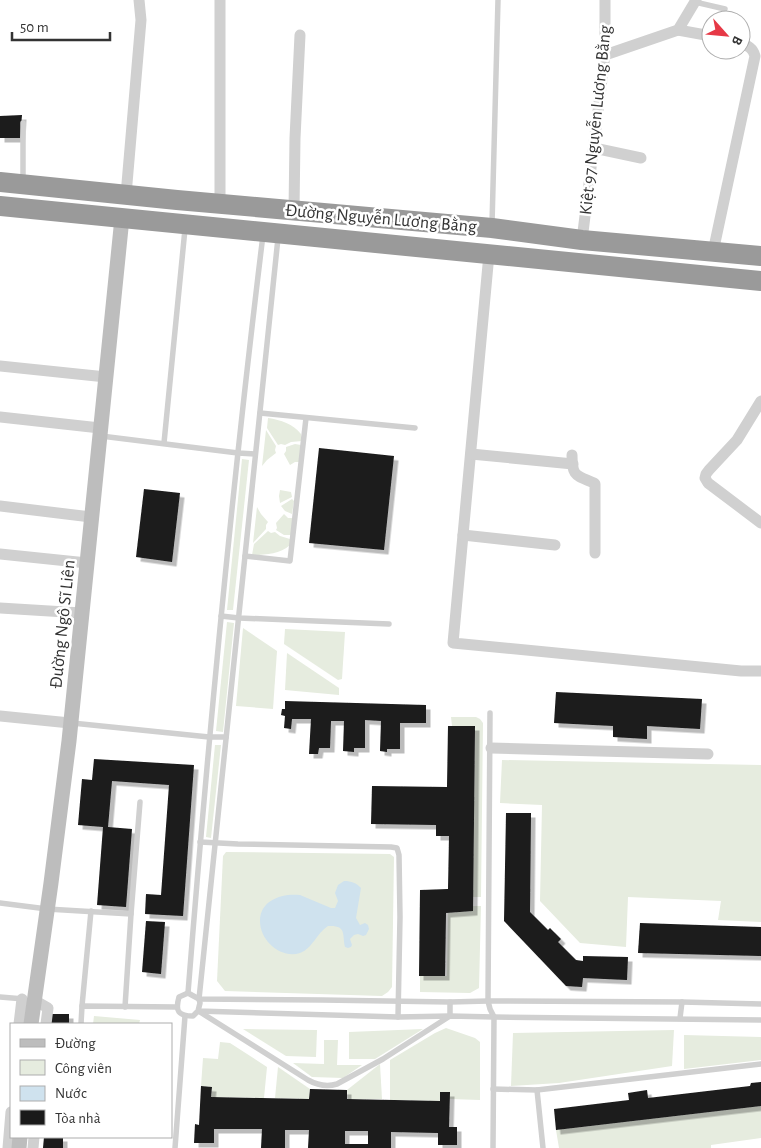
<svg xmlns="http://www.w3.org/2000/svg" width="761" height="1148" font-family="'Alegreya Sans',sans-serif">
	<defs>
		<filter id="shadow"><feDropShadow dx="4.5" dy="4.5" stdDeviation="0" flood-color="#0004"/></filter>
	</defs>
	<rect width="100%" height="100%" fill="#fff"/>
	<g fill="#e6ecdf">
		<path d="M268 418C281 420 293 424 301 434L302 441 291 442 285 445 281 444 278 445 267 428Z"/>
		<path d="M266 430 276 446 275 450 276 453 267 460 262 466Z"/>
		<path d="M295 444 301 445 300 462H295L290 465 284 454 286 451V447Z"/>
		<path d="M242 459 249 460 233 610H227Z"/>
		<path d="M280 490 291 492 292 497 280 503 279 496Z"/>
		<path d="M292 499 294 501 292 514 285 511 281 506Z"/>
		<path d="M257 507 261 514 268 522 266 525V529L253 543Z"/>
		<path d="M284 514 288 518H293L291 535H284L276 530 277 528 276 523Z"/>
		<path d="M268 531 271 533 275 532 280 536 290 539V545C280 554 265 555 252 555L254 544Z"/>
		<path d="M227 622 234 623 223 732 216 731Z"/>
		<path d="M243 628 277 651 273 709 236 706Z"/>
		<path d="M285 629 345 632 342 679 338 680 284 644Z"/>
		<path d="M287 653 339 688V695L285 690Z"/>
		<path d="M451 717H476L480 719 483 723 481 897H473L475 726H452Z"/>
		<path d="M215 745H221L211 838 206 837Z"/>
		<path d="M502 760 761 765V922L718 920 721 901 628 897 626 947 580 943 540 901 542 805 500 803Z"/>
		<path d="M226 852 390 854 394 857 392 987 388 992 382 996 225 991 217 981 223 856Z"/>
		<path d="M473 906H481L479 988 470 993 420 992V976H447L448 913 472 911Z"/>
		<path d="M94 1016 140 1020 139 1024H93Z"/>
		<path d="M446 1028 475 1038 480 1042V1100L450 1099 440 1093V1101L390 1100V1060L435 1033Z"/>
		<path d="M243 1029 317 1030 316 1057 286 1056Z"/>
		<path d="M423 1029 375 1059H349V1032Z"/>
		<path d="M674 1030 672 1066 559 1083 511 1086 513 1033Z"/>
		<path d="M684 1035 761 1037V1060L684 1069Z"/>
		<path d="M324 1040H338L337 1065H362L343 1078 312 1077 293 1063 324 1064Z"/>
		<path d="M220 1042 230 1043 267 1067 264 1098 211 1097 212 1087 201 1086 203 1058 218 1059Z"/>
		<path d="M380 1064 382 1099H348L347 1090Z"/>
		<path d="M278 1067 310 1089 309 1099 275 1098Z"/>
		<path d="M761 1106V1138L711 1145V1148H559L556 1130Z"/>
	</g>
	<path fill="#cfe2ee" d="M344 881C352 881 356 883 361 888L356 918 360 925 365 923 368 925 369 929 366 935 363 936 358 934 354 935 350 939 352 945 351 947 348 948 345 947C342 934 347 925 328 926 317 933 312 949 300 953 281 959 260 941 260 921 260 900 282 893 300 895L331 908H335L338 901 335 893 338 885Z"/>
	<g fill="#1a1a1a" fill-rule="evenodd" filter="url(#shadow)">
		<path d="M22 115 20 138H0V116Z"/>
		<path d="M319 448 394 456 384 550 309 543Z"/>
		<path d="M144 489 180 493 172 562 136 557Z"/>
		<path d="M556 692 702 699 700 729 647 726V739L613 737V726L554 723Z"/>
		<path d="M285 701 426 705V723H400V749H387V752L380 751 381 721 365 720V748H354V752L343 751 344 721H331L330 748H319L318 754H309L311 719H292L291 729 284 728 285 716 281 715 282 709H285Z"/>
		<path d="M448 726H475L473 911 446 913 445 976H419L420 890 448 889 449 836H436V825L371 824 372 786 447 787Z"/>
		<path d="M94 759 194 765 183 916 145 914 146 894 161 895 169 785 112 781 108 827 132 829 126 907 97 905 103 827 78 825 82 779 92 780Z"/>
		<path d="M506 813H531L530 912 548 930 550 928 561 939 558 942 576 960 583 961V956L628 957 627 980 583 978 582 987 566 986 504 921Z"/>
		<path d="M146 921 165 922 161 974 142 972Z"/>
		<path d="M640 923 761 927V956L638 953Z"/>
		<path d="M51 1014H69V1024H50Z"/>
		<path d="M761 1082V1106L556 1130 554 1109 629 1100 628 1093 647 1090 648 1098 750 1086 751 1083Z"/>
		<path d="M201 1086 212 1087 211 1097 309 1099 310 1089 347 1090V1099L440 1101V1092H450L449 1127H457V1145H438V1133L391 1132V1148H308L309 1130H285V1148H261L262 1129H214V1143H194L195 1124 199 1125ZM345 1131H368V1144H345Z"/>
		<path d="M44 1137H63V1148H43Z"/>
	</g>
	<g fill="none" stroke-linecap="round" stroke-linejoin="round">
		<g stroke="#d0d0d0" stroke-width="5.5">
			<path d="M695 2 725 9"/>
			<path d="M23 123V182"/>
			<path d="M492 224 498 0"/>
			<path d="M278 238 199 999 322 1000 450 1002 488 1001 682 1002 761 1004"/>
			<path d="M260 413 415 428"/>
			<path d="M101 436 238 453 255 454"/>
			<path d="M164 443 185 229"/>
			<path d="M245 556 290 561 306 418"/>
			<path d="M221 616 239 618 389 624"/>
			<path d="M490 713 488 1001 490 1009 494 1017 493 1148"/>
			<path d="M72 723 209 737H226"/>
			<path d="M200 842 238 844 391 847 397 848 399 855 400 917 398 1017"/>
			<path d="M0 903 47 909 131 914"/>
			<path d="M188 993C208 740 232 487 263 235"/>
			<path d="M0 997 24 999"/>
			<path d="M82 1006 91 911"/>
			<path d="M125 1007 131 914 140 802"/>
			<path d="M198 1011 200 1003 199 999 188 993 179 997C175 1011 178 1016 193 1016L198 1011 398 1017 450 1016 494 1017 761 1020"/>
			<path d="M200 1012 308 1080C317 1085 327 1087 337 1084L383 1059 450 1016V1002"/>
			<path d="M680 1018 682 1002"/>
			<path d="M81 1024 82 1006 176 1007"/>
			<path d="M493 1089 537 1090 761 1064"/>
			<path d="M537 1090 543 1148"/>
			<path d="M175 1148 185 1016"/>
		</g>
		<g stroke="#d0d0d0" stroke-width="11">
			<path d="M220 0V203"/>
			<path d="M678 30 711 36"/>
			<path d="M605 55 678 30 696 0"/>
			<path d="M594 148 641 158"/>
			<path d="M126 195 141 20 139 0"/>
			<path d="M294 210 295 138 300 35"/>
			<path d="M582 240 605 55V0"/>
			<path d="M713 252 755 56C753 48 748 46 741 43"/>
			<path d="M489 254 453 643 741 671H761"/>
			<path d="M0 366 106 377"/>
			<path d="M761 401 737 440 709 470 706 474 705 478 708 483 761 523"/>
			<path d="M0 417 100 428"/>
			<path d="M471 454 573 464"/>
			<path d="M572 455C572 477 576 475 594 483L595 484V553"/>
			<path d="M0 506 91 517"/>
			<path d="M463 535 555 545"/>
			<path d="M0 554 87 563"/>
			<path d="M0 608 82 613"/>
			<path d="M0 716 70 723"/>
			<path d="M491 748 708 754"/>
			<path d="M34 1000 48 1008 46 1024"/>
			<path d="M19 1024 22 999"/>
			<path d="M8 1148 11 1112"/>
			<path d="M33 1148 34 1137"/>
		</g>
		<g stroke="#bdbdbd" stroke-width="15">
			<path d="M31 1024 51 883 69 741 122 218"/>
			<path d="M19 1148 20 1137"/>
		</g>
		<g stroke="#9a9a9a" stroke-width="20">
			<path d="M0 182 177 200 492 228 582 240 761 256"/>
			<path d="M0 206 761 281"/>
		</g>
	</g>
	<g text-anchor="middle" stroke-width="5" stroke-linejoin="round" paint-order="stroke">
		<g font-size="18" fill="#333" stroke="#fff">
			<text transform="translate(595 120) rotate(-84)" y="6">Kiệt 97 Nguyễn Lương Bằng</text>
			<text transform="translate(381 218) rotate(5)" y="6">Đường Nguyễn Lương Bằng</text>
			<text transform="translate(62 624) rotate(-84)" y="6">Đường Ngô Sĩ Liên</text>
		</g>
	</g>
	<rect x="10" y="1023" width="162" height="115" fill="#ffffff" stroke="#adadad"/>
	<rect x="20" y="1039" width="25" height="8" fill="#bdbdbd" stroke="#adadad"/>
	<text x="55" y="1048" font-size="15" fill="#333333">Đường</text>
	<rect x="20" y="1060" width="25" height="15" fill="#e6ecdf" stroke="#adadad"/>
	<text x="55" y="1073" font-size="15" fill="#333333">Công viên</text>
	<rect x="20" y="1086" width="25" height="15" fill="#cfe2ee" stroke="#adadad"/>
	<text x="55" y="1098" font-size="15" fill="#333333">Nước</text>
	<rect x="20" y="1110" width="25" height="15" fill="#1a1a1a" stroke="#adadad"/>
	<text x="55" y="1123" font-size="15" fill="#333333">Tòa nhà</text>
	<g transform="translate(726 35) rotate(117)"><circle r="24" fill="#ffffff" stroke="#adadad"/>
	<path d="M0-4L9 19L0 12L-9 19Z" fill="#e63946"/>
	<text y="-8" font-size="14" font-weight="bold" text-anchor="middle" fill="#333333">B</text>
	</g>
	<path d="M12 32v8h98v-8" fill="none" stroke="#333333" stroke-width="2.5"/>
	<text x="20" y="32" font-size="15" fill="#333333" stroke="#ffffff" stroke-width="4" paint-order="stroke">50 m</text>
</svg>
